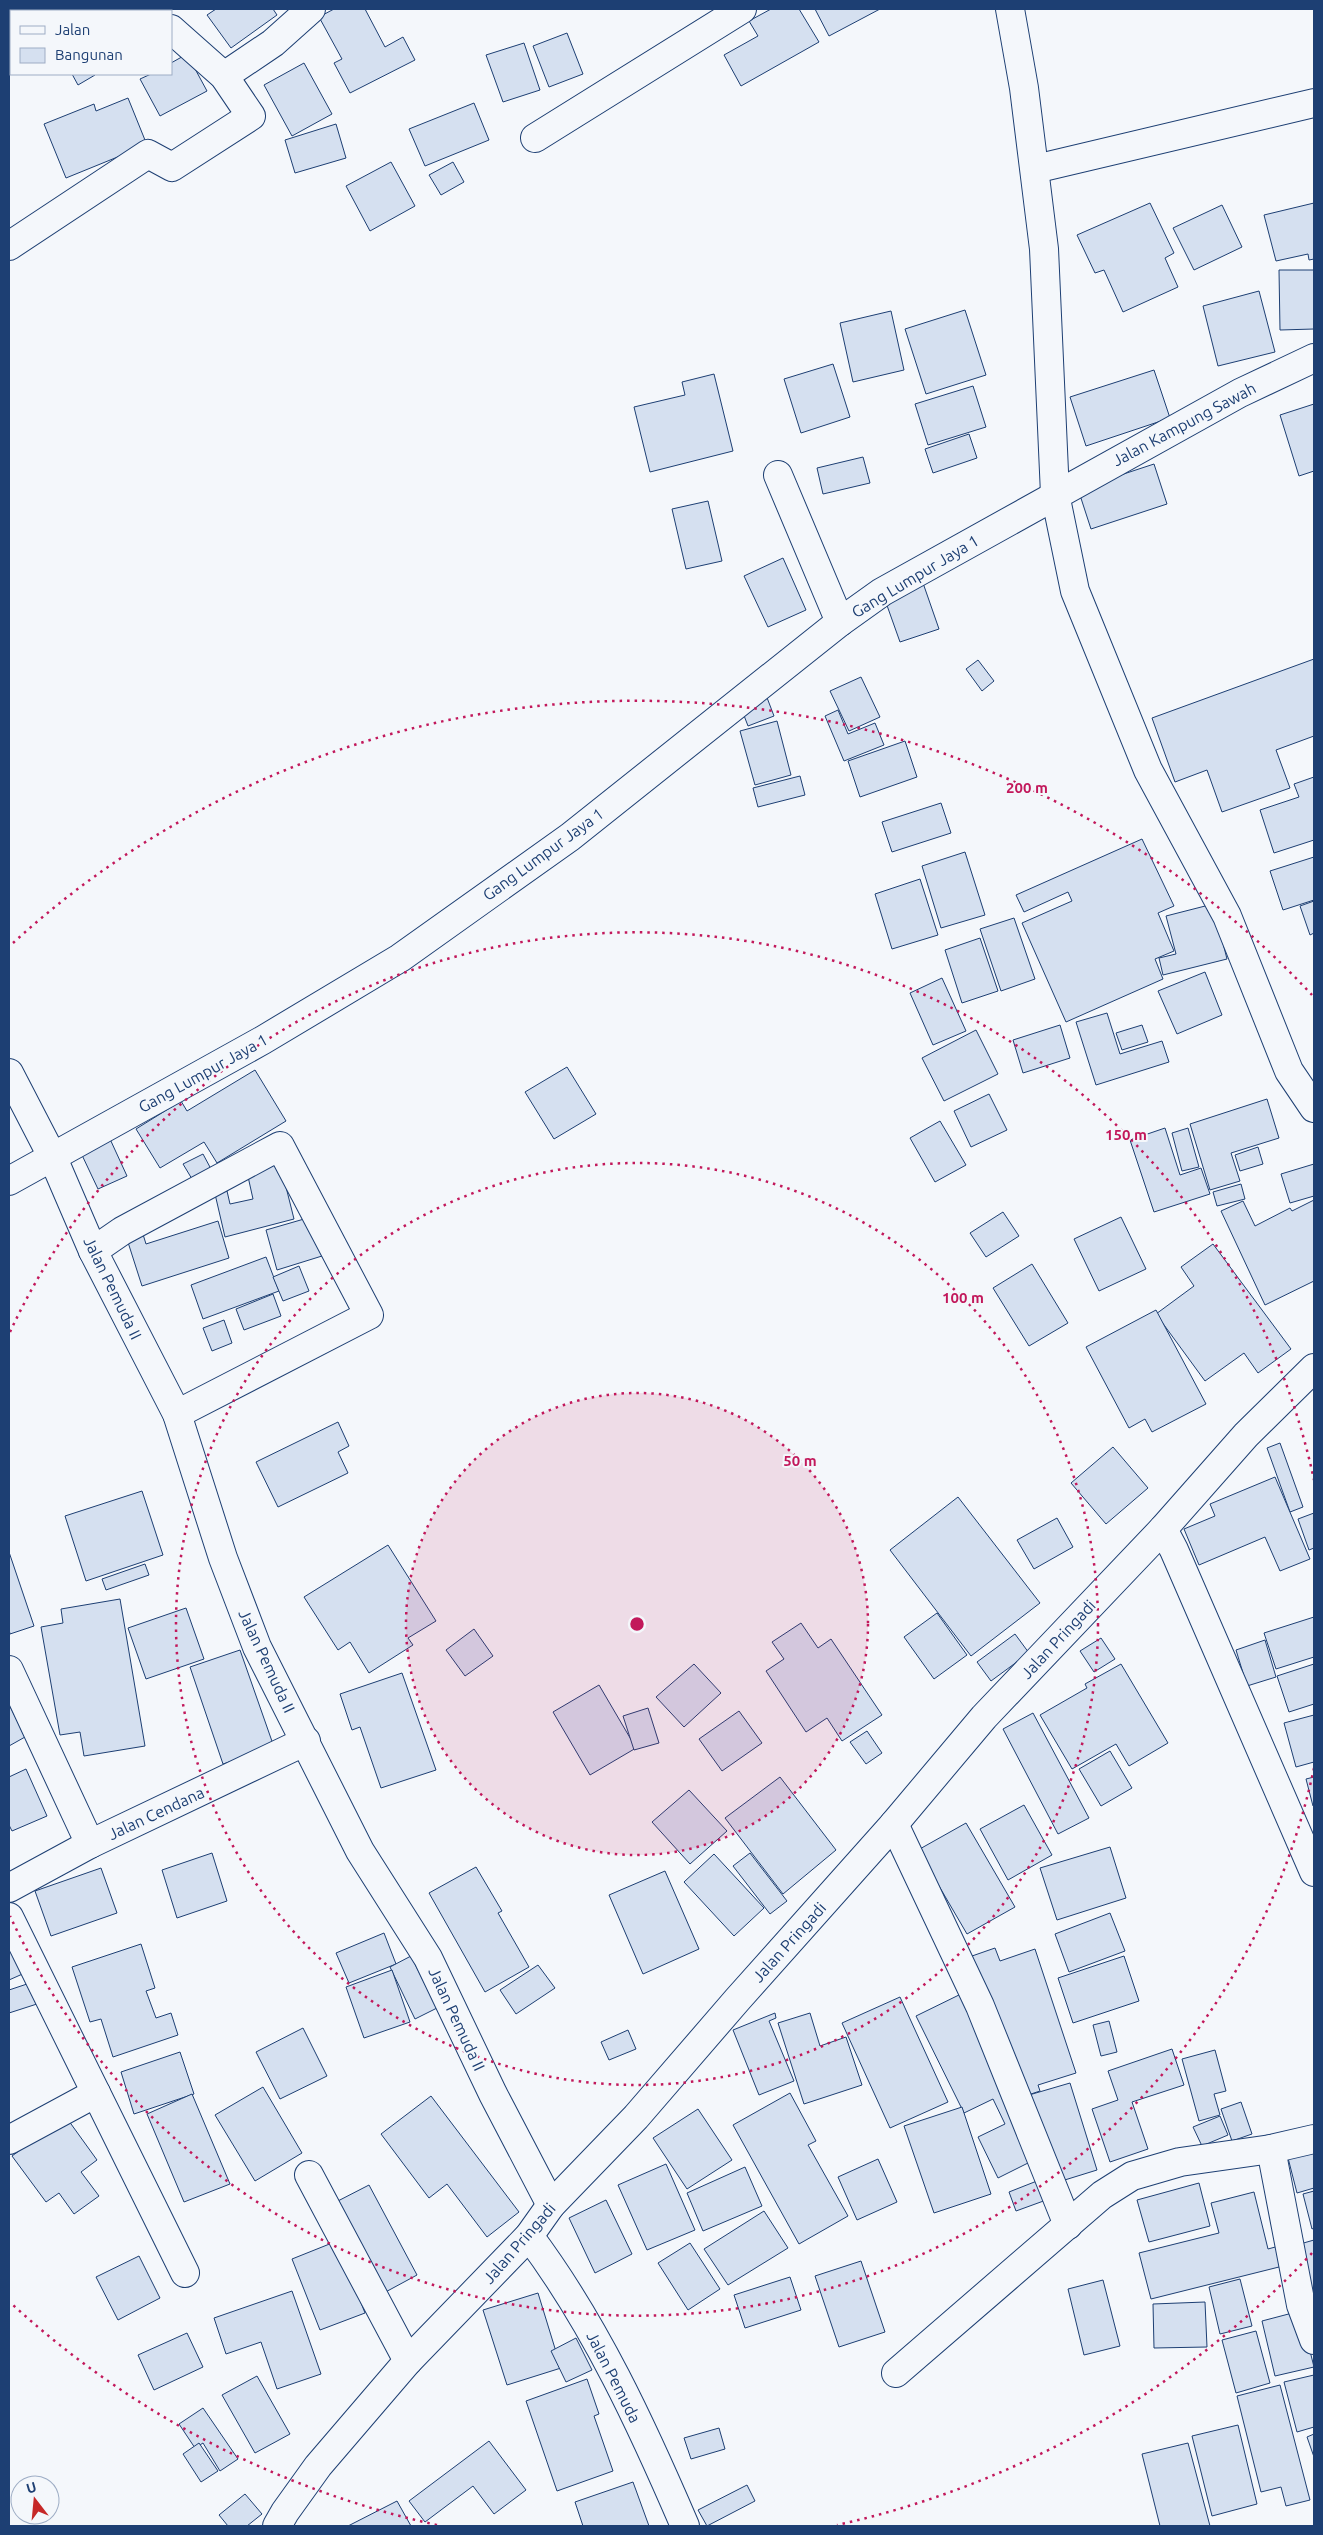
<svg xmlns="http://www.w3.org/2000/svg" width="1323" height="2535" font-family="Ubuntu,sans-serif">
	<rect width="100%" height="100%" fill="#f4f7fb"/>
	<g fill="#d5e0f0" stroke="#1d3f73">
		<path d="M28 9H44L46 11H24Z"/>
		<path d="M48 9H81L83 11H49Z"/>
		<path d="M216 9H273L277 15 231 48 207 15Z"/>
		<path d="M334 9H365L385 47 403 37 415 60 350 93 334 63 342 59 319 17Z"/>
		<path d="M771 9H799L819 42 741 86 724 55 758 36 749 21Z"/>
		<path d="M815 9H880L829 36Z"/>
		<path d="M567 33 583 74 549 87 533 46Z"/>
		<path d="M524 43 540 90 503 102 486 55Z"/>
		<path d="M187 54 207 91 160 116 140 79 151 74H171V63Z"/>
		<path d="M304 63 332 114 292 136 264 85Z"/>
		<path d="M72 74H95V75L78 85Z"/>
		<path d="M128 98 147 145 66 178 44 124 94 104 96 111Z"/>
		<path d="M474 103 489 140 425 166 409 129Z"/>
		<path d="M336 124 346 158 295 173 285 140Z"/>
		<path d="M391 162 415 206 370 231 346 186Z"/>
		<path d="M453 162 464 182 441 195 429 175Z"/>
		<path d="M1150 203 1174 253 1165 258 1178 287 1123 312 1104 270 1095 273 1077 235Z"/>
		<path d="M1314 203V259L1309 260 1308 254 1276 261 1264 215Z"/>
		<path d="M1222 205 1242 247 1194 270 1173 228Z"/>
		<path d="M1279 270H1314V329L1280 330Z"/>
		<path d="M1259 291 1275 352 1218 366 1203 306Z"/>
		<path d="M965 310 986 375 926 394 905 329Z"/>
		<path d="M891 311 904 370 853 382 840 323Z"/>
		<path d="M833 364 850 417 801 433 784 379Z"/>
		<path d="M1154 370 1170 418 1086 446 1070 397Z"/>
		<path d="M714 374 733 451 650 472 634 407 685 395 682 382Z"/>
		<path d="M973 386 986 427 928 445 915 404Z"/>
		<path d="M1314 404V471L1299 476 1280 415Z"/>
		<path d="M969 434 977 458 933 473 925 449Z"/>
		<path d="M863 457 870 483 823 494 817 468Z"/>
		<path d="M1154 464 1167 504 1091 529 1078 489Z"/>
		<path d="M708 501 722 561 686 569 672 509Z"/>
		<path d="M783 558 806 610 768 627 744 576Z"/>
		<path d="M923 583 939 629 900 642 884 597Z"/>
		<path d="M1314 659V736L1276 750 1290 788 1222 812 1207 770 1175 782 1152 718Z"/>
		<path d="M978 660 994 681 982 691 966 669Z"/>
		<path d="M861 677 880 717 849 731 830 691Z"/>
		<path d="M766 695 774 716 748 726 740 705Z"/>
		<path d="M838 710 848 734 875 723 884 745 844 761 825 716Z"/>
		<path d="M777 721 791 775 755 785 740 731Z"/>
		<path d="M905 741 917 777 860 797 848 761Z"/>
		<path d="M800 776 805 795 758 807 753 788Z"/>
		<path d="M1314 777V840L1274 853 1260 810 1299 797 1294 784Z"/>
		<path d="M941 803 951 833 892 852 882 822Z"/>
		<path d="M1142 839 1174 906 1158 913 1174 951 1155 959 1163 979 1066 1022 1022 923 1072 901 1068 892 1024 912 1016 895Z"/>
		<path d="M965 852 985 915 941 928 922 866Z"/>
		<path d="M1314 857V900L1283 910 1270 871Z"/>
		<path d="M920 879 938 935 892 949 875 894Z"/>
		<path d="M1314 901V933L1310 935 1300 906Z"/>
		<path d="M1213 904 1227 959 1163 975 1159 958 1176 954 1166 916Z"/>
		<path d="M1014 918 1035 979 1001 991 980 929Z"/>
		<path d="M980 938 998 991 962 1003 945 950Z"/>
		<path d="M1205 972 1222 1015 1177 1034 1158 991Z"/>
		<path d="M942 978 966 1031 933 1045 910 993Z"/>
		<path d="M1107 1013 1120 1054 1162 1041 1169 1062 1096 1085 1076 1022Z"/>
		<path d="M1060 1025 1070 1058 1023 1073 1013 1040Z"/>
		<path d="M1142 1025 1148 1042 1122 1050 1116 1033Z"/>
		<path d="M976 1030 998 1074 944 1101 922 1058Z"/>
		<path d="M567 1067 596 1114 554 1139 525 1092Z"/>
		<path d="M255 1070 286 1121 217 1163 204 1142 160 1168 136 1129 181 1101 187 1111Z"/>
		<path d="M989 1094 1007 1130 971 1147 954 1111Z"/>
		<path d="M1267 1099 1279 1138 1231 1153 1240 1181 1210 1190 1190 1124Z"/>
		<path d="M940 1121 966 1165 935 1182 910 1138Z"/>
		<path d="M1165 1128 1180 1175 1201 1168 1210 1194 1154 1212 1130 1140Z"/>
		<path d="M1188 1128 1199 1167 1182 1171 1172 1133Z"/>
		<path d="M110 1139 127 1176 98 1189 81 1153Z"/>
		<path d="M1258 1147 1263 1164 1240 1171 1235 1155Z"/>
		<path d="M203 1154 211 1169 192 1179 183 1164Z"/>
		<path d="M280 1163 294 1219 225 1237 215 1194 227 1191 230 1204 253 1199 247 1172Z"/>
		<path d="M1314 1164V1196L1290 1203 1281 1174Z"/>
		<path d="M1241 1184 1245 1199 1217 1206 1213 1192Z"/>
		<path d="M1314 1200V1281L1265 1305 1221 1211 1243 1201 1255 1226 1290 1208 1292 1211Z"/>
		<path d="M1003 1212 1019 1236 986 1257 970 1233Z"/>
		<path d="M311 1217 322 1256 277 1270 266 1230Z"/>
		<path d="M1121 1217 1146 1269 1099 1291 1074 1239Z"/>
		<path d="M218 1221 229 1258 142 1286 126 1236 142 1231 146 1244Z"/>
		<path d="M1213 1244 1291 1349 1258 1373 1244 1353 1205 1381 1156 1314 1194 1286 1181 1267Z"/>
		<path d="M266 1257 279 1291 203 1319 191 1285Z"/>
		<path d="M1032 1264 1068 1323 1029 1346 993 1288Z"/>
		<path d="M299 1266 309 1291 283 1301 273 1277Z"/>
		<path d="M273 1294 281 1316 244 1330 236 1309Z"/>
		<path d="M1156 1310 1206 1404 1152 1432 1145 1419 1129 1428 1086 1347Z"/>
		<path d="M224 1320 232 1343 212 1351 203 1328Z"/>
		<path d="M338 1422 349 1446 338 1452 348 1473 278 1507 256 1462Z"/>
		<path d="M1280 1443 1303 1507 1290 1512 1267 1448Z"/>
		<path d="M1113 1447 1148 1488 1106 1524 1071 1483Z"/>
		<path d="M1275 1477 1310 1559 1280 1571 1265 1537 1199 1565 1184 1529 1215 1516 1210 1504Z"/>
		<path d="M142 1491 163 1555 86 1581 65 1516Z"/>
		<path d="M958 1497 1040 1603 971 1656 890 1550Z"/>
		<path d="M1314 1513V1548L1309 1550 1298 1519Z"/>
		<path d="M1057 1518 1073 1547 1034 1569 1017 1540Z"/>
		<path d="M388 1545 436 1621 408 1638 413 1645 369 1673 350 1642 338 1650 304 1597Z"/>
		<path d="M9 1552 34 1626 10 1634 9 1629Z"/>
		<path d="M145 1564 149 1575 106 1590 102 1579Z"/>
		<path d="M120 1599 145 1746 84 1756 80 1732 60 1735 41 1627 63 1623 61 1609Z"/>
		<path d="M186 1608 204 1659 146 1679 128 1628Z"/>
		<path d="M937 1613 967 1655 934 1679 904 1637Z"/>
		<path d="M1314 1617V1657L1276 1669 1264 1633Z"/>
		<path d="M801 1623 818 1648 831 1639 882 1715 842 1741 827 1718 806 1732 766 1671 784 1659 772 1642Z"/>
		<path d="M474 1629 493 1656 465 1676 446 1650Z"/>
		<path d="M1015 1634 1029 1653 991 1681 977 1662Z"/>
		<path d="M1101 1638 1115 1659 1094 1672 1080 1651Z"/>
		<path d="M1265 1640 1276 1677 1247 1686 1236 1650Z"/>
		<path d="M240 1650 274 1747 223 1764 190 1667Z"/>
		<path d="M694 1664 721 1693 684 1727 656 1697Z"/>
		<path d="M1121 1664 1168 1743 1129 1766 1116 1744 1072 1769 1040 1715 1087 1688 1085 1684Z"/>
		<path d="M1314 1664V1704L1289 1712 1277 1676Z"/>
		<path d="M402 1673 436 1770 381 1788 360 1727 352 1730 340 1694Z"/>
		<path d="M599 1685 636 1748 590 1775 553 1712Z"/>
		<path d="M9 1704 25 1737 9 1746Z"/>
		<path d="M648 1708 659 1743 634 1750 623 1716Z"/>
		<path d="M739 1711 762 1743 722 1771 699 1739Z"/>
		<path d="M1033 1713 1089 1818 1058 1834 1003 1729Z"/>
		<path d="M1314 1715V1762L1296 1767 1284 1723Z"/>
		<path d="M867 1731 882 1753 866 1764 850 1742Z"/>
		<path d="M1110 1751 1132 1788 1101 1806 1079 1769Z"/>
		<path d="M26 1769 47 1816 12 1831 9 1825V1777Z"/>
		<path d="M780 1777 836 1850 783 1894 725 1818Z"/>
		<path d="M1314 1777V1806H1313L1306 1779Z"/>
		<path d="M689 1790 727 1831 690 1864 652 1822Z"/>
		<path d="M1024 1805 1052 1855 1008 1880 980 1829Z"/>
		<path d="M966 1823 1015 1907 967 1934 918 1850Z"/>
		<path d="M1110 1847 1126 1898 1057 1920 1040 1868Z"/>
		<path d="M212 1853 227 1901 177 1918 162 1870Z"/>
		<path d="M750 1853 787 1901 770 1914 733 1866Z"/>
		<path d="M714 1854 764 1908 734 1936 684 1882Z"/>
		<path d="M476 1867 502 1911 498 1913 529 1967 485 1992 429 1893Z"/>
		<path d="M101 1868 117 1913 51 1936 35 1891Z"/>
		<path d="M665 1871 699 1949 643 1974 609 1895Z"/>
		<path d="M1110 1913 1125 1951 1069 1972 1055 1934Z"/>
		<path d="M9 1927 27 1972 9 1980Z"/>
		<path d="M384 1933 396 1964 349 1983 336 1953Z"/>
		<path d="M141 1944 155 1988 146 1991 156 2018 171 2013 178 2035 113 2057 101 2019 90 2022 72 1967Z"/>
		<path d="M995 1948 1000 1961 1035 1949 1076 2073 1038 2085 1040 2091 1019 2098 972 1956Z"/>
		<path d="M411 1956 437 2008 415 2019 390 1967Z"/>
		<path d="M1124 1956 1139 2001 1073 2023 1058 1978Z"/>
		<path d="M538 1965 555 1988 516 2014 500 1990Z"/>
		<path d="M392 1970 410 2022 364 2038 346 1987Z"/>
		<path d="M33 1982 40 2003 9 2013V1990Z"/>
		<path d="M963 1993 1038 2158 998 2178 978 2137 1005 2124 993 2099 964 2113 916 2016Z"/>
		<path d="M900 1997 948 2102 890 2128 842 2023Z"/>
		<path d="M775 2013 776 2018 769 2021 794 2081 759 2095 733 2030Z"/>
		<path d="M810 2013 820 2046 846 2037 862 2085 804 2104 778 2023Z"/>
		<path d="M1109 2021 1117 2052 1101 2056 1093 2025Z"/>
		<path d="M303 2028 327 2076 280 2099 256 2052Z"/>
		<path d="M628 2030 636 2049 609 2060 601 2042Z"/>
		<path d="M1172 2049 1184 2085 1132 2102 1148 2149 1110 2162 1092 2109 1118 2100 1108 2071Z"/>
		<path d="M1215 2050 1226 2091 1214 2094 1220 2115 1199 2121 1182 2059Z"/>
		<path d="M180 2052 194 2094 134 2114 121 2072Z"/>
		<path d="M1070 2083 1097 2170 1055 2183 1029 2095Z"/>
		<path d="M263 2087 302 2153 255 2181 215 2115Z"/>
		<path d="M790 2093 816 2141 808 2145 848 2216 799 2244 733 2125Z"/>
		<path d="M192 2094 230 2184 184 2202 147 2114Z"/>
		<path d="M431 2096 519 2212 487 2237 447 2184 429 2198 381 2134Z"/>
		<path d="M1241 2102 1252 2134 1232 2141 1221 2109Z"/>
		<path d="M962 2107 991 2194 934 2213 904 2126Z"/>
		<path d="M698 2109 732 2160 687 2189 653 2138Z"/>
		<path d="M1220 2116 1228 2135 1202 2146 1193 2127Z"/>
		<path d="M66 2117 97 2160 81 2172 99 2196 74 2214 59 2193 46 2202 12 2156Z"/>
		<path d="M1314 2147V2188L1297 2193 1287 2154Z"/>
		<path d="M878 2159 897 2202 857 2220 838 2177Z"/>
		<path d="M666 2164 695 2230 647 2250 618 2185Z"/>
		<path d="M745 2167 762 2206 703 2231 687 2193Z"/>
		<path d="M1042 2179 1049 2199 1016 2211 1009 2192Z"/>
		<path d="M1199 2183 1210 2226 1149 2242 1137 2200Z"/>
		<path d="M369 2185 417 2275 380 2295 334 2203Z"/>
		<path d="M1314 2191V2228L1312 2229 1303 2194Z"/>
		<path d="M1254 2192 1268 2249 1286 2244 1291 2264 1151 2299 1139 2253 1219 2233 1211 2203Z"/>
		<path d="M606 2200 632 2254 595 2273 569 2218Z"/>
		<path d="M764 2211 788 2248 728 2285 704 2249Z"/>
		<path d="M1314 2240V2293L1309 2295 1293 2246Z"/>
		<path d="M337 2241 365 2313 320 2330 292 2259Z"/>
		<path d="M690 2243 720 2289 688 2310 658 2263Z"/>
		<path d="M139 2256 160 2298 118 2320 96 2277Z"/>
		<path d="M861 2261 885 2332 839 2347 815 2276Z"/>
		<path d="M790 2277 801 2310 745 2328 734 2295Z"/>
		<path d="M1240 2279 1252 2326 1220 2334 1209 2287Z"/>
		<path d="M1103 2280 1120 2346 1084 2355 1068 2289Z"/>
		<path d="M292 2291 321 2374 277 2389 261 2342 226 2354 214 2318Z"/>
		<path d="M538 2293 561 2368 507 2385 483 2310Z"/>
		<path d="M1205 2302 1207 2347 1154 2348 1153 2304Z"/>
		<path d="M1300 2311 1314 2367 1275 2376 1262 2321Z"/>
		<path d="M1256 2331 1270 2383 1236 2393 1222 2340Z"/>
		<path d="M187 2333 203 2367 154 2390 138 2355Z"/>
		<path d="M576 2338 592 2370 566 2382 551 2351Z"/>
		<path d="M1314 2375V2427L1297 2432 1284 2382Z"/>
		<path d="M257 2376 290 2434 255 2453 222 2395Z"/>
		<path d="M587 2379 599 2414 594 2416 613 2471 557 2491 526 2401Z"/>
		<path d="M1280 2385 1310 2500 1286 2506 1281 2487 1261 2492 1237 2396Z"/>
		<path d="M203 2408 238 2459 220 2471 203 2443 195 2448 179 2424Z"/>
		<path d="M1238 2425 1257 2504 1212 2516 1192 2436Z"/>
		<path d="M719 2428 725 2449 691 2459 684 2438Z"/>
		<path d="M1314 2434V2457L1307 2437Z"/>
		<path d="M489 2441 526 2490 494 2514 473 2486 425 2522 409 2501Z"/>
		<path d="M199 2443 218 2471 201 2482 183 2454Z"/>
		<path d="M1188 2443 1210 2526H1160L1142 2454Z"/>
		<path d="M633 2482 649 2526H583L575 2502Z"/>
		<path d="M747 2485 755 2501 707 2526 698 2510Z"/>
		<path d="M245 2494 262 2514 247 2526H228L219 2515Z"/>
		<path d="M397 2501 411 2526H348Z"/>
	</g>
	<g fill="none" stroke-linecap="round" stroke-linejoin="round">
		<defs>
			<g id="minor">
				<path d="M149 9 152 11"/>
				<path d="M1010 9 1024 88 1044 249 1055 494 1075 591 1148 770 1227 916 1289 1071 1314 1108"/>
				<path d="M224 76 273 43 311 9"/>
				<path d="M535 138 742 9"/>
				<path d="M1035 169 1314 103"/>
				<path d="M9 246 148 154 172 167 251 116 224 76 171 29"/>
				<path d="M778 475 840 622"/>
				<path d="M9 1073 53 1158 93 1251 177 1414 223 1558 257 1647 360 1851 428 1958 493 2094 551 2205"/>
				<path d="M9 1181 263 1040 400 958 570 837 840 622 882 592 1240 393 1314 358"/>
				<path d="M93 1251 122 1231 280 1146 369 1315 177 1414"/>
				<path d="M1163 1529 1174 1550 1314 1872"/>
				<path d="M9 1670 90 1844"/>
				<path d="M894 1824 980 2006 1068 2225"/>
				<path d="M9 1888 90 1844 306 1741"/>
				<path d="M9 1917 185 2273"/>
				<path d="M9 2140 96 2093"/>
				<path d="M1271 2149 1301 2305 1314 2340"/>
				<path d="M309 2175 408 2361"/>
				<path d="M896 2373 1102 2195 1132 2176 1180 2162 1271 2149 1314 2139"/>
			</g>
			<g id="tertiary">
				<path d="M529 2236C595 2324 642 2426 685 2526"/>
				<path d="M277 2526 285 2512 318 2466 408 2361 529 2236 551 2205 636 2117 737 2000 894 1824 984 1717 1163 1529 1246 1435 1314 1368"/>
			</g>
		</defs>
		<use href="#minor" stroke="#1d3f73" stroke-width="30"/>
		<use href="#tertiary" stroke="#1d3f73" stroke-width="30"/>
		<use href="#minor" stroke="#f4f7fb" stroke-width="28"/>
		<use href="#tertiary" stroke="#f4f7fb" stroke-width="28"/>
	</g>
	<circle cx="637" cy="1624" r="231" fill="#c2185b" fill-opacity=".12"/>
	<g fill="none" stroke="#c2185b" stroke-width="2.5" stroke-dasharray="2.5 5">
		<circle cx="637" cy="1624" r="231"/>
		<circle cx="637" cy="1624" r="461"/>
		<path d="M1314 1768A692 692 0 0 1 10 1916M10 1332A692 692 0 0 1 1314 1480"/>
		<path d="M1312 2253A923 923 0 0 1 837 2525M437 2525A923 923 0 0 1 13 2305M13 943A923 923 0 0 1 1312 995"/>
	</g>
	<g text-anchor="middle" stroke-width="4" stroke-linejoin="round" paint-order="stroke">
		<g font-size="16" fill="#1d3f73" stroke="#f4f7fb">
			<text transform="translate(1184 424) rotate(-28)" y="6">Jalan Kampung Sawah</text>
			<text transform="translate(915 576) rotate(-31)" y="6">Gang Lumpur Jaya 1</text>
			<text transform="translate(543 854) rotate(-36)" y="6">Gang Lumpur Jaya 1</text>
			<text transform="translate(203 1073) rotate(-29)" y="6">Gang Lumpur Jaya 1</text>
			<text transform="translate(113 1288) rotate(64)" y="6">Jalan Pemuda II</text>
			<text transform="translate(1058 1639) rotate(-47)" y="6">Jalan Pringadi</text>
			<text transform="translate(267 1661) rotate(65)" y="6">Jalan Pemuda II</text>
			<text transform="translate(156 1813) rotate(-25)" y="6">Jalan Cendana</text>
			<text transform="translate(789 1942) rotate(-48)" y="6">Jalan Pringadi</text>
			<text transform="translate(457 2019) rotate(65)" y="6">Jalan Pemuda II</text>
			<text transform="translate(519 2243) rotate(-49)" y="6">Jalan Pringadi</text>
			<text transform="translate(614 2377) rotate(63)" y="6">Jalan Pemuda</text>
		</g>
	</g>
	<circle cx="637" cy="1624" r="8" fill="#c2185b" stroke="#f4f7fb" stroke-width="2.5"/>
	<g font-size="15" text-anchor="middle" font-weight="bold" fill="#c2185b" stroke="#f4f7fb" stroke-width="4" stroke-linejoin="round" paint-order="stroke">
		<text x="1027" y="793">200 m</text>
		<text x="1126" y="1140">150 m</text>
		<text x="963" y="1303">100 m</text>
		<text x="800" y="1466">50 m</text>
	</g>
	<rect width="1323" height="2535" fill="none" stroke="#1d3f73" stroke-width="20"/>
	<rect x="10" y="10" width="162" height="65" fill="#f4f7fb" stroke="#9eadc5"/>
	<rect x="20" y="26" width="25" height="8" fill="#f4f7fb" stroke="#9eadc5"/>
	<text x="55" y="35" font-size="15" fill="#1d3f73">Jalan</text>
	<rect x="20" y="48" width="25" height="15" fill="#d5e0f0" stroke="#9eadc5"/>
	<text x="55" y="60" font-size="15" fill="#1d3f73">Bangunan</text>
	<g transform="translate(35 2500) rotate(344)"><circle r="24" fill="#f4f7fb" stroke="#9eadc5"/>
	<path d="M0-4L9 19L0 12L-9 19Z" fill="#c62828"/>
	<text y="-8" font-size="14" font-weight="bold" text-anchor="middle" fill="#1d3f73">U</text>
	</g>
</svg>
